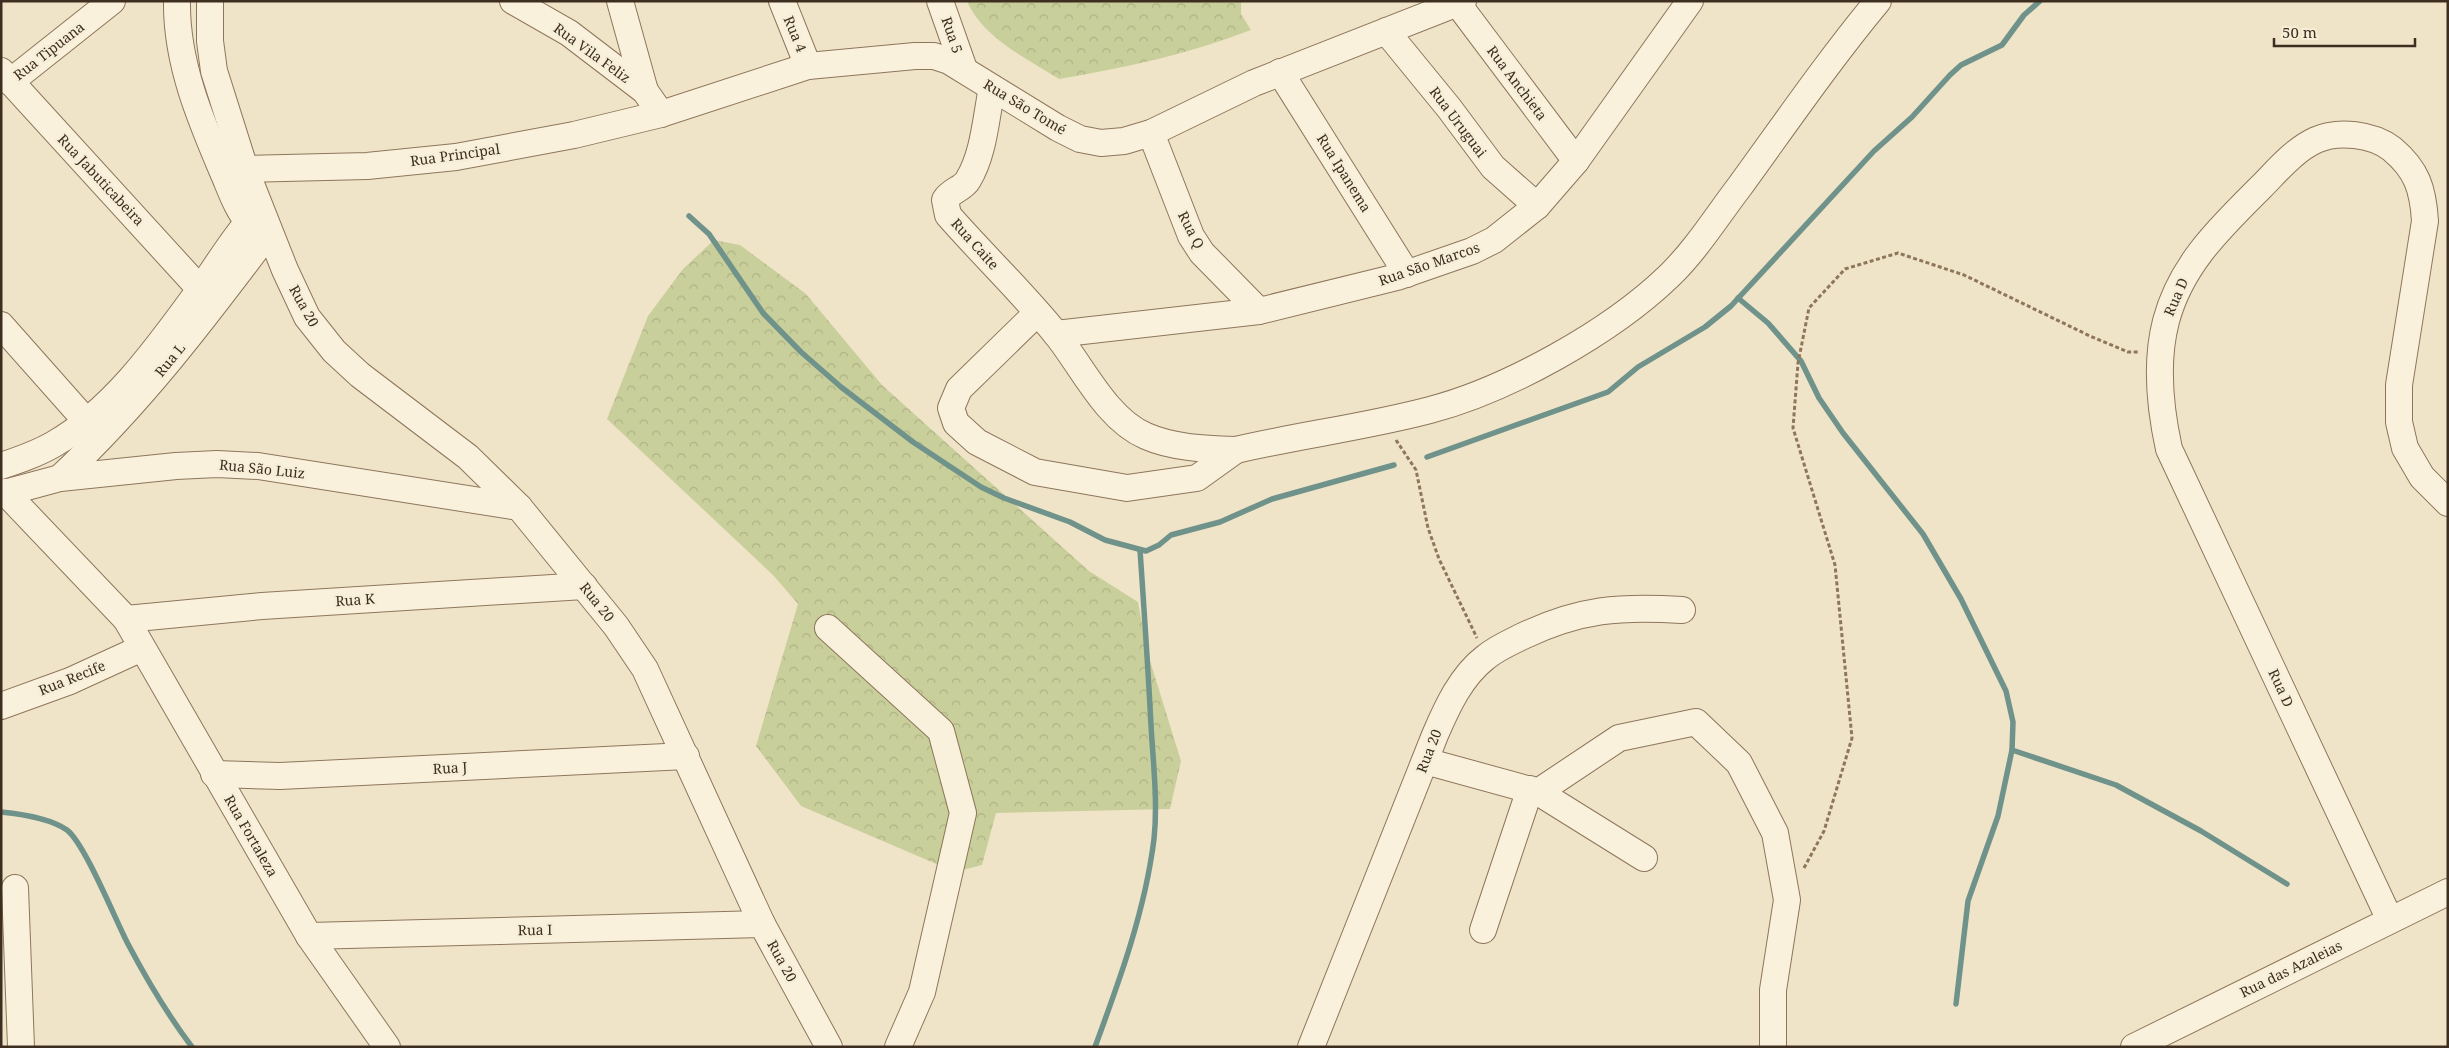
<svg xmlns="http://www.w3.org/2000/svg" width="2449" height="1048" font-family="'Noto Serif',serif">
	<defs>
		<pattern id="forest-crowns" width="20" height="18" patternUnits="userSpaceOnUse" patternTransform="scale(1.25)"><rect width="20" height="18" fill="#c9cf9b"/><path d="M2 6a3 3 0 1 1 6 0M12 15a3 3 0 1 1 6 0" fill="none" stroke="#aeb285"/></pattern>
	</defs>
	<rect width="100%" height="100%" fill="#f0e4c8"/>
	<g fill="url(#forest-crowns)">
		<path d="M967 1H1241V14L1251 30C1189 54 1124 68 1059 79 1027 59 982 37 967 1Z"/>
		<path d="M714 240 740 245 806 294 882 385 1089 571 1138 602 1147 651 1181 761 1170 809 996 813 982 865 955 872 801 806 756 746 798 604 773 575 607 419 648 316 683 269Z"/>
	</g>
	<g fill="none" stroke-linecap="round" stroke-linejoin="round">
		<g stroke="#6f938a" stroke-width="5.5">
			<path d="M689 216 709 234 763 313 801 352 841 387 913 442 981 487 1004 498 1070 522 1105 540 1146 551 1159 545 1171 535 1220 522 1272 499 1394 465"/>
			<path d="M1738 298 1768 323 1801 361 1819 398 1843 433 1923 534 1961 599 2006 691 2013 722 2012 750 1998 816 1968 901 1956 1004"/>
			<path d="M1427 457 1608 392 1638 367 1705 327 1731 306 1874 151 1912 117 1950 75 1961 65 2002 45 2024 15 2040 1"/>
			<path d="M2012 750 2116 785 2201 831 2287 884"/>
			<path d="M1 812C21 814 50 818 67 830 85 844 115 919 128 944 147 980 167 1014 192 1047"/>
			<path d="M1095 1047C1120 979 1145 911 1154 839 1158 801 1153 762 1151 725 1148 667 1144 608 1140 550"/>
		</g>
		<defs>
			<g id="minor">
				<path d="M177 1C176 63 201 121 225 177 230 189 239 213 248 221 251 224 258 226 262 228"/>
				<path d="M210 1V41L214 71 245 169 285 270 307 317 334 351 360 375 468 457 519 507 616 626 645 669 762 924 829 1047"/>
				<path d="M513 1 569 33 645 91 661 114"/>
				<path d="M620 1 645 91"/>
				<path d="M782 1 808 66"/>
				<path d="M940 1 964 69"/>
				<path d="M1458 4 1576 161"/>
				<path d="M1386 31 1449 108 1493 167 1537 206"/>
				<path d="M1 71 200 289"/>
				<path d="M1280 72 1407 274"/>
				<path d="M10 82 112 1"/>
				<path d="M992 88C986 117 984 154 968 180 963 189 951 190 945 200L948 215C983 255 1022 292 1056 334 1082 366 1106 419 1146 436 1173 448 1206 449 1236 450 1300 435 1366 427 1430 410 1507 390 1611 332 1669 276 1696 250 1717 216 1740 186 1785 124 1829 60 1878 1"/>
				<path d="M1151 133 1191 236 1202 253 1259 311"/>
				<path d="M245 169 367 166 456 157 574 135 661 114 808 66 915 56H934L949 61 1058 128 1080 139 1101 143 1124 141 1151 133 1254 83 1463 1"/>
				<path d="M1037 313 959 389 951 408 956 423 977 442 1035 472 1127 488 1197 478 1236 450"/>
				<path d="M1 325 87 422"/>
				<path d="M1056 334 1259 311 1397 277 1472 251 1494 240 1537 206 1576 161 1690 1"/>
				<path d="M1 466C19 460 37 454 54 444 115 409 160 344 201 288 220 261 237 232 260 209"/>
				<path d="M60 478C141 402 203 320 269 232"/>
				<path d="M5 492 126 619 309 936 387 1047"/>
				<path d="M1 494 60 478 176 466 217 464 258 466 519 507"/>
				<path d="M126 619 262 606 584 586"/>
				<path d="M828 628 941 731 963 813 922 992 898 1047"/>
				<path d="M1 706 70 681 142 648"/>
				<path d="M1425 761 1538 792 1644 858"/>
				<path d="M214 774 280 776 686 756"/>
				<path d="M1538 792 1619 738 1696 722 1739 763 1775 833 1787 900 1773 990V1047"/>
				<path d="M15 888 21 1047"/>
				<path d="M2390 920 2169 449C2160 408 2155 363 2166 321 2181 264 2221 227 2261 187 2277 171 2294 150 2316 140 2338 130 2373 134 2392 149 2417 170 2423 189 2425 221L2399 385V422L2405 448 2422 477 2448 503"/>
				<path d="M1483 930 1530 789"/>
				<path d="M309 936 762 924"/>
				<path d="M1311 1047 1435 735C1447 707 1461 676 1486 657 1497 648 1511 642 1523 636 1580 609 1620 606 1682 610"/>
				<path d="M2134 1047 2448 892"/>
			</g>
		</defs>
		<use href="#minor" stroke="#8d765c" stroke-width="28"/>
		<g stroke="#8d765c" stroke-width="3" stroke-dasharray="4 2.5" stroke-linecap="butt">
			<path d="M1396 440 1416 470 1428 528 1439 559 1477 638"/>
			<path d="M1804 868 1824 831 1852 738 1835 565 1793 428 1798 363 1809 308 1845 269 1898 253 1964 275 2090 336 2128 352H2140"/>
		</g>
		<use href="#minor" stroke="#faf1dc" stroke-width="26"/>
	</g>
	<g text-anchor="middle" stroke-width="5" stroke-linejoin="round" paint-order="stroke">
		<g font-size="14" fill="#3d2e20" stroke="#f7eed8">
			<text transform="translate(795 34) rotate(68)" y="5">Rua 4</text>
			<text transform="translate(952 35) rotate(71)" y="5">Rua 5</text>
			<text transform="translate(49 51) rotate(-38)" y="5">Rua Tipuana</text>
			<text transform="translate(592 53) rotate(36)" y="5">Rua Vila Feliz</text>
			<text transform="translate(1517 83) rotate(53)" y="5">Rua Anchieta</text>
			<text transform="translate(1025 107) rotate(31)" y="5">Rua São Tomé</text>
			<text transform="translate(1458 122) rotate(53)" y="5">Rua Uruguai</text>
			<text transform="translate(455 155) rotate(-8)" y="5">Rua Principal</text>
			<text transform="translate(1344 173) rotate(58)" y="5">Rua Ipanema</text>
			<text transform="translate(101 180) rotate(47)" y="5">Rua Jabuticabeira</text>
			<text transform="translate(1191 230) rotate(63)" y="5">Rua Q</text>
			<text transform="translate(975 244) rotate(48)" y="5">Rua Caite</text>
			<text transform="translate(1429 264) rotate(-19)" y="5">Rua São Marcos</text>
			<text transform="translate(2176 297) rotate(-67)" y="5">Rua D</text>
			<text transform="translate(304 306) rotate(61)" y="5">Rua 20</text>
			<text transform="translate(170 360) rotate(-51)" y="5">Rua L</text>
			<text transform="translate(262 469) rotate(6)" y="5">Rua São Luiz</text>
			<text transform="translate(355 600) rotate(-4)" y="5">Rua K</text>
			<text transform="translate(597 602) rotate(51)" y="5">Rua 20</text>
			<text transform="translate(72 678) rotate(-22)" y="5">Rua Recife</text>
			<text transform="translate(2281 688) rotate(65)" y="5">Rua D</text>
			<text transform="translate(1429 751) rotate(-69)" y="5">Rua 20</text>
			<text transform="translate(450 768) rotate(-3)" y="5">Rua J</text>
			<text transform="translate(251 836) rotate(60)" y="5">Rua Fortaleza</text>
			<text transform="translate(535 930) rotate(-1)" y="5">Rua I</text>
			<text transform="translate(782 961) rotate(61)" y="5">Rua 20</text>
			<text transform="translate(2291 969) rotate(-26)" y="5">Rua das Azaleias</text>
		</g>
	</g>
	<rect width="2449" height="1048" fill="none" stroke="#3d2e20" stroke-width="5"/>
	<path d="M2274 38v8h141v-8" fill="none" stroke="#3d2e20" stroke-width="2.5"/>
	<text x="2282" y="38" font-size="15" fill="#3d2e20" stroke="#f7eed8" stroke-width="4" paint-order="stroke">50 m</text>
</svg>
